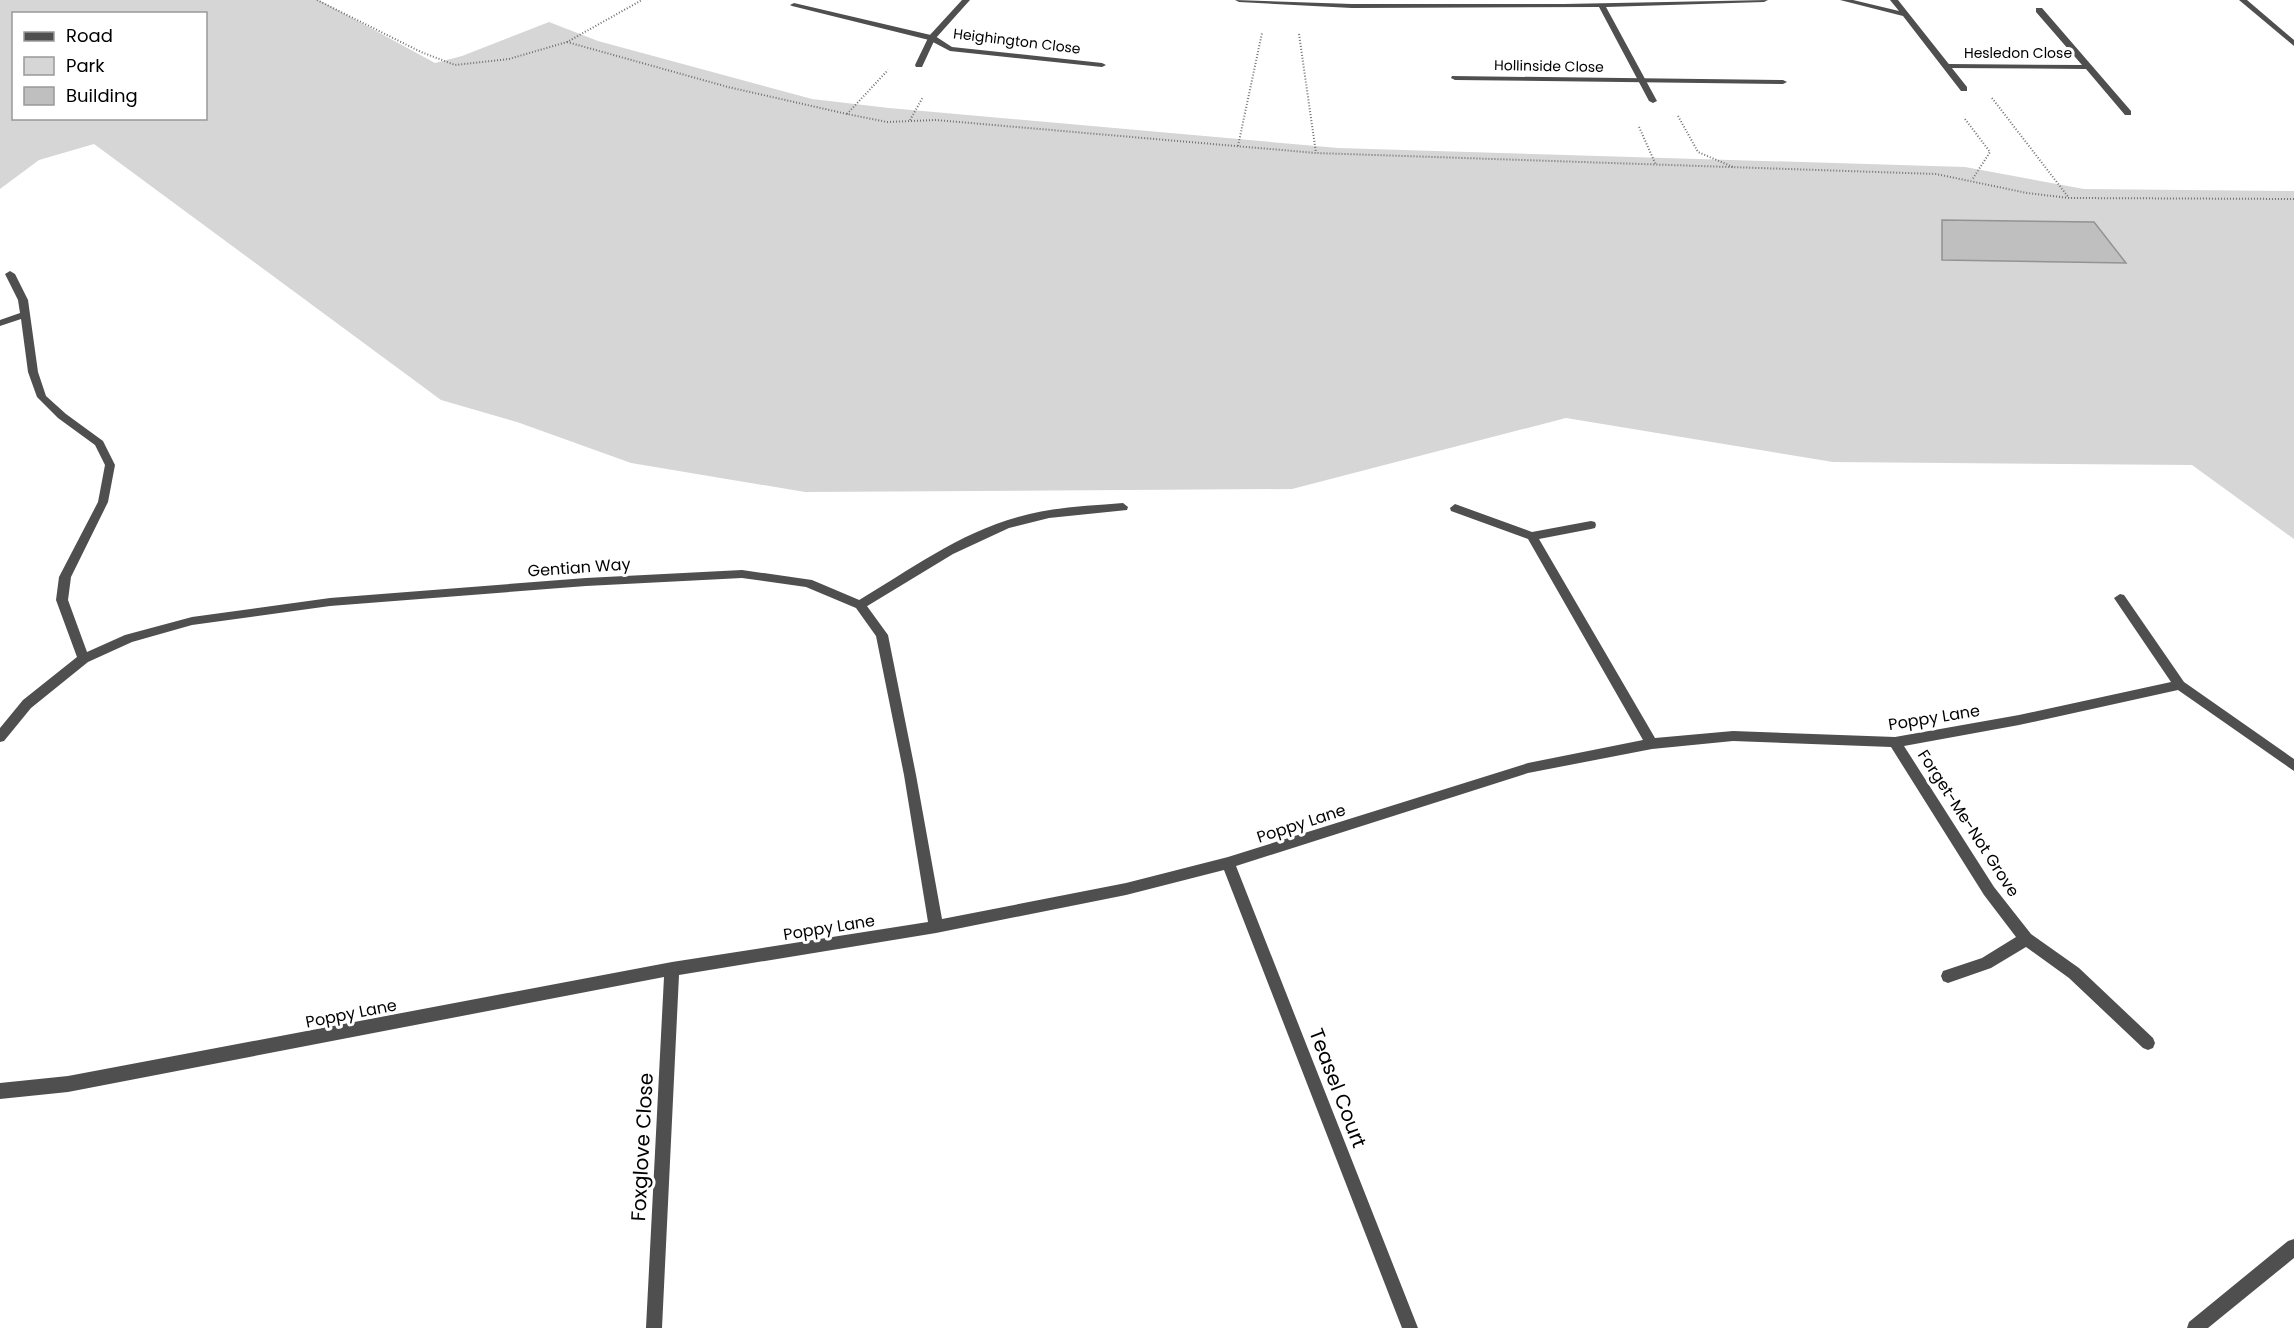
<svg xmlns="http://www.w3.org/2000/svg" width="2294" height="1328" font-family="Poppins,sans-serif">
	<rect width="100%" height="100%" fill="#fff"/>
	<path fill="#d6d6d6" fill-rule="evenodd" d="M0 0H319L435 63 462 56 549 22 598 41 812 99 889 108 1338 148 1965 167 2084 189 2294 191V539L2192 465 1833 462 1566 418 1292 489 805 492 631 463 517 422 441 400 94 144 39 160 0 189ZM14 14H206V118H14Z"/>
	<path fill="#bfbfbf" stroke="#939393" stroke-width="1.5" d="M1942 220 2094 222 2126 263 1942 260Z"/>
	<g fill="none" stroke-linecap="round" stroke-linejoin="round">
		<g stroke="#717171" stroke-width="2" stroke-dasharray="1 2" stroke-linecap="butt">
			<path d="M317 0 421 52 455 65 509 59 567 42 642 0"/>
			<path d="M1299 34 1316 153"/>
			<path d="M567 42 728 87 847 114 887 122 936 120 1316 153 1936 174 2027 193 2069 198 2294 199"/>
			<path d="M1992 98 2069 198"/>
			<path d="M847 114 888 70"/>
			<path d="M1678 116 1698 152 1733 167"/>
			<path d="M1965 119 1990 152 1972 180"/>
			<path d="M910 120 923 97"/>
			<path d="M1639 127 1656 165"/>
			<path d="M1238 146 1262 33"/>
		</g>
		<g fill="#4f4f4f" fill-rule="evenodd">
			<path d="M794 3 935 36 952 47 1102 63 1106 65 1102 67 950 51 929 40 792 6 790 5Z"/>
			<path d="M2036 8H2042L2131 111V115H2125L2086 69 1948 68 1944 66 1948 64 2082 65 2036 12Z"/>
			<path d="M1452 76 1783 80 1787 82 1783 84 1455 80 1451 78Z"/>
			<path d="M1123 503 1128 507 1127 510 1049 518 1009 528 953 554 864 608 860 609 854 605 856 602C908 571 959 533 1018 517 1052 507 1088 506 1123 503Z"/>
		</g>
		<g fill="#4f4f4f" fill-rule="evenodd">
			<path d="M962 0H970L935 39 922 67H916L915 65 929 36Z"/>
			<path d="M1235 0 1352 4H1564L1768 0 1764 2 1606 7 1657 101 1653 103 1649 101 1599 7 1352 8 1239 2Z"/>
			<path d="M1840 0H1853L1899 11 1890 0H1898L1967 87V91H1961L1903 16Z"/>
			<path d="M10 271 15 274 28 300 38 372 46 396 66 414 103 441 115 465 108 502 71 577 68 600 87 652 125 635 192 617 330 598 586 578 742 570 812 580 864 602 888 635 916 775 942 919 1126 883 1228 857 1528 763 1643 740 1528 539 1451 511 1450 508 1455 504 1532 532 1591 521 1595 522 1596 525 1595 528 1591 529 1539 539 1655 738 1733 731 1895 737 2019 715 2171 682 2116 601 2114 598 2120 594 2124 595 2184 682 2294 759V771L2178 690 2019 725 1904 746 1994 887 2031 934 2079 968 2153 1038 2155 1043 2153 1048 2148 1050 2143 1048 2069 978 2026 947 1991 968 1948 983 1943 981 1941 976 1943 971 1982 958 2016 937 1984 895 1891 747 1733 741 1652 749 1528 773 1236 866 1418 1328H1402L1224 870 1126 895 936 933 679 975 662 1328H646L664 977 68 1092 0 1099V1083L68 1076 672 962 928 922 904 775 876 636 856 608 806 587 742 578 586 586 330 606 192 625 132 642 88 662 31 708 4 741 0 742V728L23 700 77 657 56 600 59 577 98 502 105 465 95 445 58 418 37 397 28 372 21 319 0 326V320L20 313 18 300 5 274Z"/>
		</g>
		<g fill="#4f4f4f" fill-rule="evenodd">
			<path d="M2239 0H2247L2294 40V46Z"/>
			<path d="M2294 1239V1258L2208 1328H2187L2189 1322 2288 1241Z"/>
		</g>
	</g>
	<g text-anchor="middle" stroke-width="6" stroke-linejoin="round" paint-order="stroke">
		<g font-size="14" fill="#000" stroke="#fff">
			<text transform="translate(1017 41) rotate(7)" y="5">Heighington Close</text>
			<text x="2018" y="58">Hesledon Close</text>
			<text transform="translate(1549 66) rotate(1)" y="5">Hollinside Close</text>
		</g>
		<g font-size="16" fill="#000" stroke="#fff">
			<text transform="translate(579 567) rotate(-4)" y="6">Gentian Way</text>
			<text transform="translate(1934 717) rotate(-9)" y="6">Poppy Lane</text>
			<text transform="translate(1301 823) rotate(-18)" y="6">Poppy Lane</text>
			<text transform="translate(1969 823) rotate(57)" y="6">Forget-Me-Not Grove</text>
			<text transform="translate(829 927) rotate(-9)" y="6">Poppy Lane</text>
			<text transform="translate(351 1013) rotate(-11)" y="6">Poppy Lane</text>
		</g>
		<g font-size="20" fill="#000" stroke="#fff">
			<text transform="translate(1338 1088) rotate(69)" y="7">Teasel Court</text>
			<text transform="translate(642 1147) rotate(-87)" y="7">Foxglove Close</text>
		</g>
	</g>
	<rect x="12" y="12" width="195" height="108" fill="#ffffff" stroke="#999999" stroke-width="1.5"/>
	<rect x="24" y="32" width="30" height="9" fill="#4f4f4f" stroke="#999999" stroke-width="1.5"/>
	<text x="66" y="42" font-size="18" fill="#000000">Road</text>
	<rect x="24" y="57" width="30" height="18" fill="#d6d6d6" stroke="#999999" stroke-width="1.5"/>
	<text x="66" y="72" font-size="18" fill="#000000">Park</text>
	<rect x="24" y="87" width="30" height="18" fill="#bfbfbf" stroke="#999999" stroke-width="1.5"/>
	<text x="66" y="102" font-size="18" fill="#000000">Building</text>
</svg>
